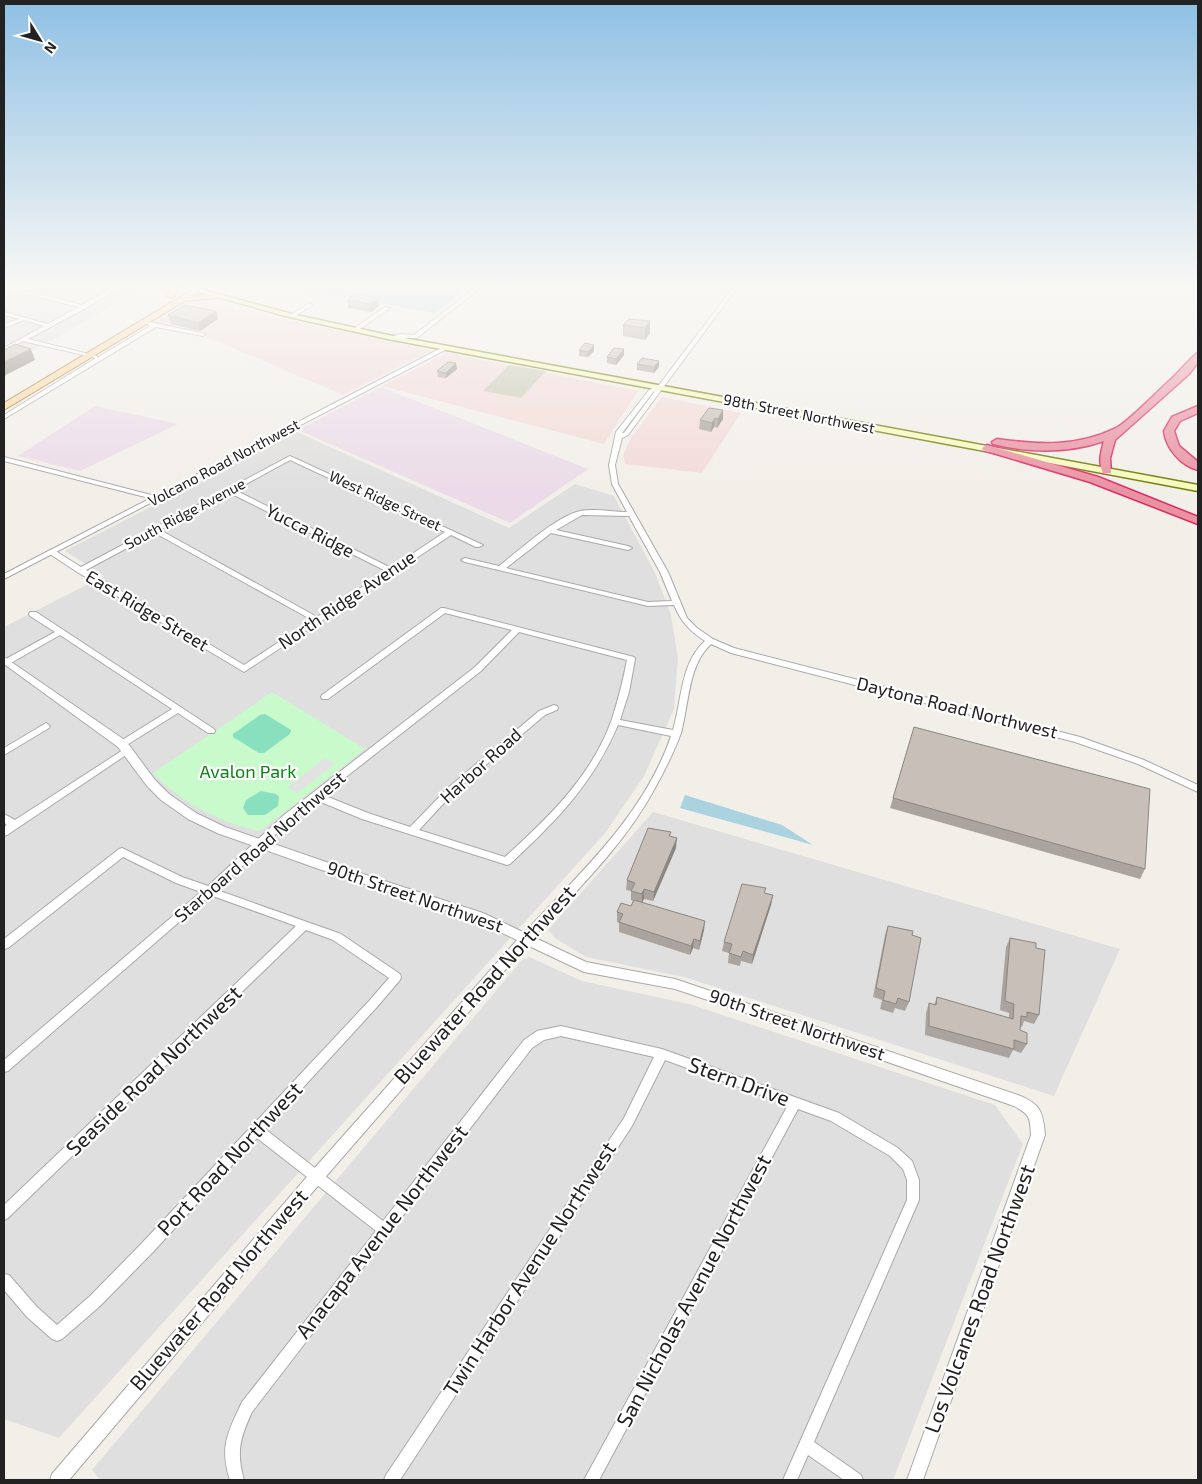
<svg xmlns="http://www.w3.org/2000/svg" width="1202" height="1484" font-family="'Exo 2',sans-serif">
	<rect width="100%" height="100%" fill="#f2efe9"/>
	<g fill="#e0dfdf">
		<path d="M4 285H147L53 340 4 362Z"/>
		<path d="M297 432 509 528 575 484 614 496 655 573 671 615 678 658 674 709 644 776 606 832 59 1438 4 1419V627L104 576 65 551Z"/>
		<path d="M653 812 1120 949 1054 1096 684 977 586 957 555 938 548 930Z"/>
		<path d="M529 957 582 981 689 1004 995 1105 1023 1144 893 1480H100L92 1470 522 960Z"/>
	</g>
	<g fill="#f2dad9">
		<path d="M193 300 252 311 276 318 432 350 343 395 207 337 147 326Z"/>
		<path d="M447 353 638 391 604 444 382 386Z"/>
		<path d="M662 397 741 413 702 473 625 464 623 455 631 438Z"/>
	</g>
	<g fill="#ebdbe8">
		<path d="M381 387 588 469 510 523 298 430Z"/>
		<path d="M95 406 178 424 80 471 18 456Z"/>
	</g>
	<path fill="#c7c7b4" d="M509 365 546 371 521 398 483 391Z"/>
	<path fill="#c8facc" d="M272 692 365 749 263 829 257 831C217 820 182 804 153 773Z"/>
	<g fill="#88e0be">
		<path d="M265 714 291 730 290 734 264 753H259L233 737V734L260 715Z"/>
		<path d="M261 791 276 794 279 797 278 806 265 815H248L243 808 246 800Z"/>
	</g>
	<path fill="#e2e2e2" d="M325 758 335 764 297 793 288 787Z"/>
	<g fill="#aad3df">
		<path d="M275 285H470L436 313Z"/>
		<path d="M685 795 782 825 813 845 680 808Z"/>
	</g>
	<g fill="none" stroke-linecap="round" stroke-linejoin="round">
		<defs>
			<g id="minor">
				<path d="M101 285H108L117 289 86 308 28 339 97 356V358L150 326 147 324 150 322 206 334 203 336 156 327 4 419V415L96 358 23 341 4 352V348L44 326 24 320 4 328V324L19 319 4 315V312L48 324 78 307 4 288V286L82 305 111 289Z"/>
				<path d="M479 285H484L417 338H399L392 340 389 338 399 334 414 335Z"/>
				<path d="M735 285H739L628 435 622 438 615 465 618 484 668 572 687 618 697 628 713 639 734 648 1080 737 1144 760 1198 785V792L1138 764 1075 742 731 653 711 644C688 665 689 704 681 733 674 752 665 770 655 788 624 846 574 893 530 941L526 942 522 941 521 938 522 935C578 875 644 816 671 736L618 725C592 785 557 820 510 864L507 865 362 819 316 800 290 821 217 890 341 934 400 974 401 977 400 980 377 1007 265 1129 383 1221 524 1040 537 1031 561 1026 662 1049 839 1113 898 1148 912 1161 919 1180V1200L814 1442 861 1475 863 1480H844L808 1455 797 1480H783L907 1200V1180L903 1169 890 1156 831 1121 798 1109 599 1480H584L788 1105 665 1060 632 1126 400 1480H384L386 1475 624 1118 654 1057 561 1036 544 1040 532 1048 252 1412C240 1438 236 1452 244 1480H230C219 1447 228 1432 242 1402L376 1231 257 1138 153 1252 100 1306 62 1339 57 1341 52 1339 27 1317 4 1290V1274L9 1275 37 1307 57 1325 90 1296 143 1242 369 1001 389 978 333 940 306 930 8 1218 4 1220V1205L296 926 210 895 8 1071 4 1072V1060L201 892 176 883 123 857 8 948 4 949V939L119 849 122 848 182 877 208 886 284 815 475 667 512 630 445 613 328 699H322L321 697 322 695 441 608H444L634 657 635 659 629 692 620 720 673 730C682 701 680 663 705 641 689 630 682 623 674 605L648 606 465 562 461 560 465 558 499 566C520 550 555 517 580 511 595 508 612 512 627 512L612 484 609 465 616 432 649 390 659 385ZM655 391 624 433H622L653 392ZM582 515 629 516 660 572 672 601 648 602 506 568 551 533 628 550 632 548 628 546 556 530ZM519 632 627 660C623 681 618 700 612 719 592 776 548 818 505 857L419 830 455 791 545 715 557 710 558 708 557 706 554 705 539 711 449 787 410 827 368 813 323 795 481 671Z"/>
				<path d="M310 303 313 305 312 306 293 317 288 316Z"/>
				<path d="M385 307 390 308 357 331H353V329Z"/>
				<path d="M290 456 483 545 479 547H476L451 535 244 672 77 572 47 552 51 550H54L81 567ZM290 460 445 532 391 568 235 490ZM230 493 386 571 317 617 160 530ZM155 533 312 620 244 665 86 570Z"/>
				<path d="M4 457 159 497 160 498 157 500 4 461Z"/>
				<path d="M30 612H36L214 729 215 731 214 733H208L178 713 125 746H119L118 744 119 742 172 709 60 635 9 664H4V660L55 632 30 616 29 614Z"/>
				<path d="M46 723 50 726 49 728 4 755V748Z"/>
				<path d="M126 748 129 749 130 751 129 753 7 835 4 836V827L7 825 4 822V814L15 820Z"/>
			</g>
			<g id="tertiary">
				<path d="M445 346 448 348 447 349 4 579V574Z"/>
				<path d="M4 657 126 741 155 780 169 794 196 813 225 827 326 862 483 913 586 962 675 979 1018 1095C1041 1104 1043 1112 1045 1135L923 1480H907L1031 1135C1030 1117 1030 1115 1014 1106L761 1018 675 989 584 972 527 945 322 1181 69 1480H50L52 1474 312 1171 517 940 475 920 319 869 217 833 188 819 161 800 147 786 118 747 4 664Z"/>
			</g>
			<path id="secondary" d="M175 285H185L292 314 388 335 1198 485V491L388 339 289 317Z"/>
			<g id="primary">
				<path d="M166 285H174L178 290 173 298 166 296 170 290Z"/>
				<path d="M200 285H209L192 296 218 294 222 296 218 298 185 301 4 410V403Z"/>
			</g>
			<g id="motorway">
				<path d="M1198 353V362L1189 374 1115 440 1110 458 1111 473H1103C1098 462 1101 452 1104 441 1069 453 1030 453 993 444L992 442 997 439C1040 445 1077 447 1116 428 1128 422 1157 392 1168 382 1175 377 1193 355 1198 353Z"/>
				<path d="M1198 406V413L1180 421 1174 431 1179 446 1198 462V470C1181 466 1166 448 1164 431L1172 417Z"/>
				<path d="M987 445 1098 477 1198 517V524L1090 482 983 450 982 448Z"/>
			</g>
		</defs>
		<use href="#minor" stroke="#a9a9a9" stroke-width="2"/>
		<use href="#tertiary" stroke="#a9a9a9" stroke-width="2"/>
		<use href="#secondary" stroke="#707d05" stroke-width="3"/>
		<use href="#primary" stroke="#a06b00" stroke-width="2"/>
		<use href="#motorway" stroke="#dc2a67" stroke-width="3"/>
		<use href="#minor" fill="#fff" fill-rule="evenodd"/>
		<use href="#tertiary" fill="#fff" fill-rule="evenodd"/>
		<use href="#secondary" fill="#f7fabf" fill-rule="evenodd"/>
		<use href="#primary" fill="#fcd6a4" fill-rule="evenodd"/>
		<use href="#motorway" fill="#e892a2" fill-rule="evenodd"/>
	</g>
	<g fill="#aba49e">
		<path d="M355 294 379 306 371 312 348 308 347 300Z"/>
		<path d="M216 311 218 319 200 331 171 324 168 315Z"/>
		<path d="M650 321V333L645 340 623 336V325Z"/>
		<path d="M624 349V355L616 365 607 363V357Z"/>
		<path d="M579 350 594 351 588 357 579 356Z"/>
		<path d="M637 364 659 367 654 373 637 370Z"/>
		<path d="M457 369 446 378 438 377 437 371Z"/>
		<path d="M709 408 723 419 717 428 714 427 711 432 699 429 700 420Z"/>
		<path d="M914 727 1145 869 1140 879 890 808Z"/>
		<path d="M671 832 670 836 676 848 653 901 644 899 642 902 704 930 699 950 693 948 690 955 619 932V923L617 922V912L631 906 633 901 631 900V891L626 890 627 880Z"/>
		<path d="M765 893 773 895 771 905 752 964 741 961 740 966 728 963 729 953 722 951 724 942Z"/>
		<path d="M888 926 912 935 909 1002 905 1011 895 1008 893 1013 880 1009 882 1000 873 997 885 935Z"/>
		<path d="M1010 938 1036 948 1039 1015 1034 1024 1024 1021 1022 1027 1020 1026V1030L1027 1044 1021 1053 1013 1050 1009 1058 925 1035 926 1013 929 1003 934 1005 937 997 1009 1018V1013L1000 1010 1006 947Z"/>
	</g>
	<g fill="#8b8681">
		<path d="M378 298 379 306 371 312 370 304Z"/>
		<path d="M216 311 218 319 200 331 198 323Z"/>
		<path d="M650 321V333L645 340V328Z"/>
		<path d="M594 345V351L588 357V352Z"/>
		<path d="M31 349 35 360 4 376V362Z"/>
		<path d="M624 349V355L616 365V359Z"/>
		<path d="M659 361V367L654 373V367Z"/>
		<path d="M456 363 457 369 446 378V373Z"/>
		<path d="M723 410V419L717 428 718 419Z"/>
		<path d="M715 418 714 427 711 432 712 423Z"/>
		<path d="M677 838 676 848 653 901 654 892Z"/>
		<path d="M644 889V899L642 903V894Z"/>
		<path d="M773 895 771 905 752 964 753 955Z"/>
		<path d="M705 921 704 930 699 950 700 941Z"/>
		<path d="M694 939 693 948 690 955 691 946Z"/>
	</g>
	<g fill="#c7bfb8" stroke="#8b8681">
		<path d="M355 294 378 298 370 304 347 300Z"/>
		<path d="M185 305 216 311 198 323 168 315Z"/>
		<path d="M629 319 650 321 645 328 623 325Z"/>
		<path d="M585 343 594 345 588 352 579 350Z"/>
		<path d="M15 344 31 349 4 362V350Z"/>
		<path d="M614 348 624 349 616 359 607 357Z"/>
		<path d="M642 358 659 361 654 367 637 364Z"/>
		<path d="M448 362 456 363 446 373 437 371Z"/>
		<path d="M709 408 723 410 718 419 715 418 712 423 700 420Z"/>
		<path d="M914 727 1150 789 1145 869 893 798Z"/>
		<path d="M648 828 671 832 669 836 677 838 654 892 644 889 642 894 631 891 635 883 627 880Z"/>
		<path d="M742 884 766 888 764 893 773 895 753 955 743 951 741 957 729 953 732 944 724 942Z"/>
		<path d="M634 900 705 921 700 941 694 939 691 946 619 922 623 914 617 912 621 903 631 906Z"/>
		<path d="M888 926 913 931 912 935 921 938 909 1002 898 998 896 1004 883 1000 885 991 876 988Z"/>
		<path d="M1010 938 1036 943V948L1045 950 1039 1015 1027 1012V1017L1021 1016 1020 1030 1027 1033V1044L1014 1040V1049L929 1026V1003L936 1005 937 997 1013 1019 1014 1004 1005 1001Z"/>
	</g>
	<linearGradient id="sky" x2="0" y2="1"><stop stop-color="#8fc0e4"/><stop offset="0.58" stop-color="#f9f8f5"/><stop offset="1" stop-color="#f9f8f5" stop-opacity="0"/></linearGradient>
	<rect width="1202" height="493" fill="url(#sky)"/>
	<g text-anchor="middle" stroke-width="4.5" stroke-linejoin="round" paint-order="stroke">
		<g font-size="15" fill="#222" stroke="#fff">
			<text transform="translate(799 414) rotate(11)" y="5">98th Street Northwest</text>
			<text transform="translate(224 463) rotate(-28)" y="5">Volcano Road Northwest</text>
			<text transform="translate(385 501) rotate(25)" y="5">West Ridge Street</text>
			<text transform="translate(185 514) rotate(-28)" y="5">South Ridge Avenue</text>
		</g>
		<g font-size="18" fill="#222" stroke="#fff">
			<text transform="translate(310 531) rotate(27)" y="6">Yucca Ridge</text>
			<text transform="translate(347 600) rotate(-34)" y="6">North Ridge Avenue</text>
			<text transform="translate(147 611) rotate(31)" y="6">East Ridge Street</text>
			<text transform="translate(957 708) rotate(14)" y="6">Daytona Road Northwest</text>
			<text transform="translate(481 766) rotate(-42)" y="6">Harbor Road</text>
			<text transform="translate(260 847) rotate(-41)" y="6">Starboard Road Northwest</text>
			<text transform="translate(415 897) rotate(19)" y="6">90th Street Northwest</text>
			<text transform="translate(797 1025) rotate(19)" y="6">90th Street Northwest</text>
		</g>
		<g font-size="18" fill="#0c8416" stroke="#fff">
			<text x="248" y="778">Avalon Park</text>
		</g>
		<g font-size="21" fill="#222" stroke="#fff">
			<text transform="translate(485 985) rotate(-48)" y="7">Bluewater Road Northwest</text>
			<text transform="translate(154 1071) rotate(-44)" y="7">Seaside Road Northwest</text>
			<text transform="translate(739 1082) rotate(20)" y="7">Stern Drive</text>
			<text transform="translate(230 1159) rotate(-47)" y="7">Port Road Northwest</text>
			<text transform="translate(382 1232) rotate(-52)" y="7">Anacapa Avenue Northwest</text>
			<text transform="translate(530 1269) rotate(-57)" y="7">Twin Harbor Avenue Northwest</text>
			<text transform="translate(219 1290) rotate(-49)" y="7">Bluewater Road Northwest</text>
			<text transform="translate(694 1291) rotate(-62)" y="7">San Nicholas Avenue Northwest</text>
			<text transform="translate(980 1299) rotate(-70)" y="7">Los Volcanes Road Northwest</text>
		</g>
	</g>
	<rect width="1202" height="1484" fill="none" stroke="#222222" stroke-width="10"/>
	<g transform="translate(40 40) rotate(127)" stroke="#ffffff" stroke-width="4" paint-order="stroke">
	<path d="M0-4L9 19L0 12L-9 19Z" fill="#222222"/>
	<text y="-8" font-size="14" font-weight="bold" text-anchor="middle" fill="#222222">N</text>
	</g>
</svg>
